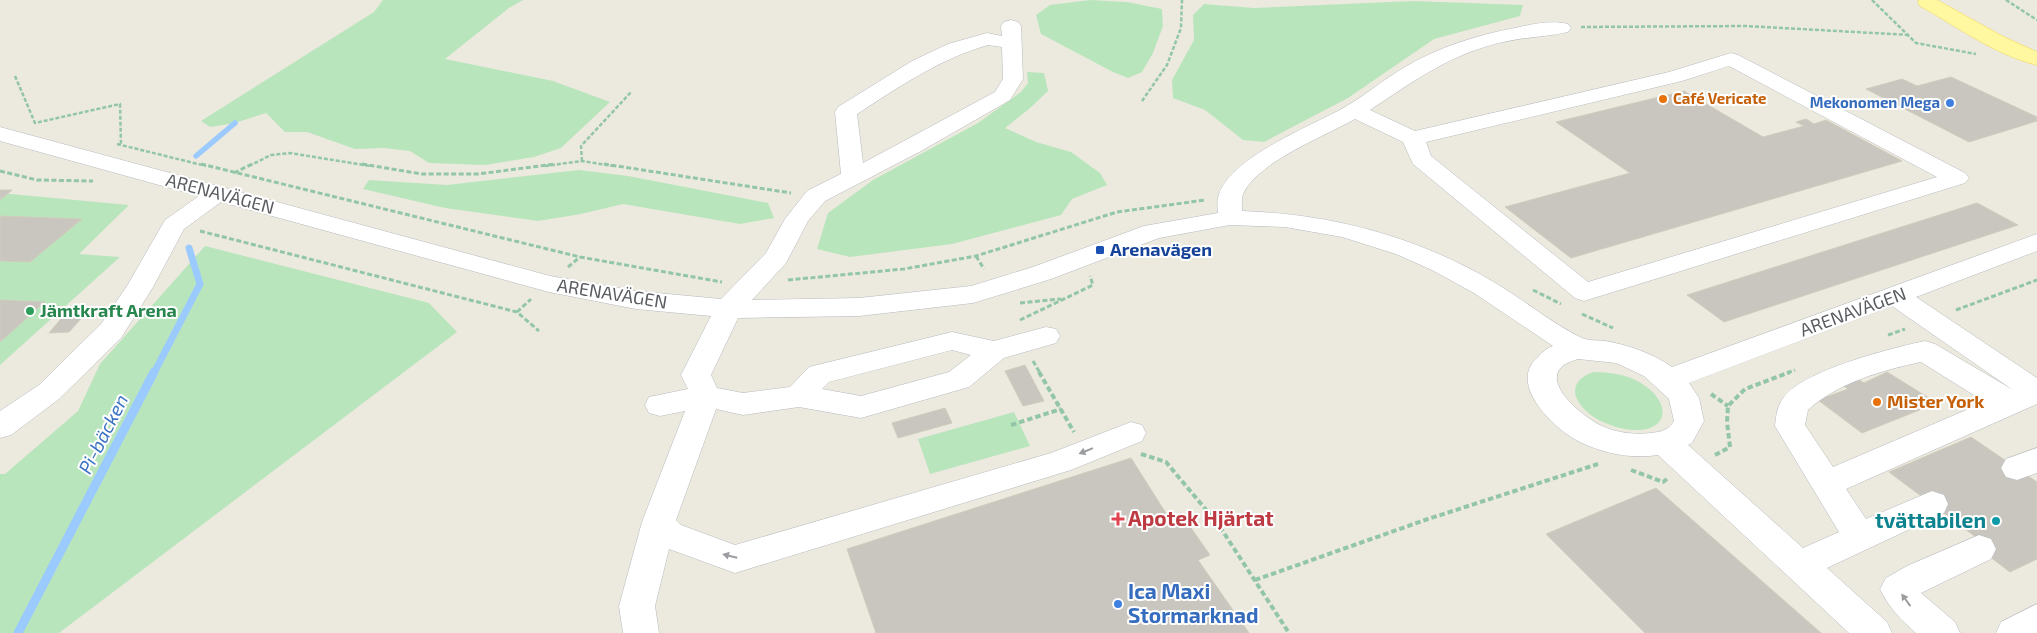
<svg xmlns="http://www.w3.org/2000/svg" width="2037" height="633" font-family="'Exo 2',sans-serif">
	<rect width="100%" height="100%" fill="#eceade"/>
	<g fill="#b9e5bd">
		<path d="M383 0H523L509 8 445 59 553 81 610 102 561 148 534 157 485 165 429 163 410 151 383 148 355 149 307 132H285L266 113 235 123 210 127 201 121 374 12Z"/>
		<path d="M1090 0 1127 2 1162 9 1163 26 1153 53 1142 72 1128 78 1113 72 1041 34 1036 15 1050 5Z"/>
		<path d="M1413 1 1523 5 1520 16 1434 39 1348 98 1264 142 1243 140 1205 110 1173 98 1172 80 1194 40 1193 15 1204 4 1254 8Z"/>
		<path d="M1027 72 1044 73 1048 91 1029 109 1005 128 1036 142 1071 152 1100 173 1107 185 1072 199 1061 215 952 244 850 257 817 249 828 213 873 180 978 123 1021 92 1028 83Z"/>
		<path d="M579 170 628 176 768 203 774 218 740 224 623 204 581 214 538 221 445 208 363 189 369 180 447 185Z"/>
		<path d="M0 193 129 205 79 254 120 257 0 365Z"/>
		<path d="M205 246 429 303 457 332 59 633H0V474H5L78 411 100 364Z"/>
		<path d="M1593 372C1613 372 1632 375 1648 388 1672 407 1666 432 1633 430 1620 429 1608 425 1597 419 1575 406 1563 383 1593 372Z"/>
		<path d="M1014 412 1030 446 930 474 918 439Z"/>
	</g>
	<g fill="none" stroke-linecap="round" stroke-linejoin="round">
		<path stroke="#9bcaff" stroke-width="5.5" d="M196 156 235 123"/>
		<path stroke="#9bcaff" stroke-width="7" d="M154 373 200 284 189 248"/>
		<path stroke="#9bcaff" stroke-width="9" d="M18 633 154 372"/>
	</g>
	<g fill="#c8c6be" stroke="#d0ccbd">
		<path d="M1951 77 2037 117V121L1969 142 1866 89 1902 79 1917 86Z"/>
		<path d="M1684 91 1763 137 1804 126 1796 122 1806 119 1814 124 1826 120 1902 161 1571 258 1505 207 1630 173 1556 122Z"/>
		<path d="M0 190H12L0 200Z"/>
		<path d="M1977 203 2018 225 1724 322 1687 295Z"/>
		<path d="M0 216 82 219 30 262 0 261Z"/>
		<path d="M0 300 45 302 0 342Z"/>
		<path d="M65 314H85L69 332 49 333Z"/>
		<path d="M1025 365 1044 401 1023 406 1005 371Z"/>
		<path d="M1887 372 1937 403 1862 433 1818 400 1848 389 1839 383 1853 376 1864 383Z"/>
		<path d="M945 408 952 423 898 438 892 423Z"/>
		<path d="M1971 437 2037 482V559L2010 572 1969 541 1977 538 1889 472Z"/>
		<path d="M1131 458 1169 518 1181 513 1189 525 1210 555 1198 560 1249 633H876L847 549Z"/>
		<path d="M1656 488 1821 633H1645L1546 534Z"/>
	</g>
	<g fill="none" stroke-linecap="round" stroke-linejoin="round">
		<defs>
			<g id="minor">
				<path d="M1011 20 1018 22 1021 26 1023 79 1010 100 921 151 825 201 808 221 786 263 752 300 859 298 971 286 1033 267 1144 226 1218 213C1217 206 1217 200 1219 194 1232 156 1312 126 1345 107 1366 95 1384 79 1405 67 1439 47 1477 35 1515 28 1532 24 1552 20 1568 24L1571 28 1568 32C1547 37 1524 37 1503 42 1450 54 1414 81 1370 110L1415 131 1669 72 1731 53 1738 55 1965 173 1969 178 1965 183 1584 301 1575 298 1413 164 1403 142 1355 119C1325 136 1260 161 1244 192 1241 197 1242 205 1242 211 1331 214 1415 236 1492 281 1523 299 1551 323 1582 338 1588 341 1598 340 1605 341 1628 345 1652 353 1672 367L2037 234V251L1916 297 2037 378V404L1846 489 1866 519 1932 491 1944 495 1948 504 1944 513 1827 568 1887 622 1892 633H1849L1658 455C1632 459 1605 454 1580 442 1556 431 1506 384 1538 357 1542 352 1547 348 1553 346L1474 293 1432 270 1396 254 1342 237 1285 227 1230 225 1159 238 1051 279 973 303 859 316 738 318 711 375 717 388 743 393 790 387 809 367 952 332 994 341 1046 327 1056 329 1060 336 1056 343 1004 358 969 387 861 418 799 407 743 415 716 409 676 520 681 525 735 545 1051 453 1131 422 1142 425 1146 433 1142 441 1071 470 735 573 669 549 655 606 659 633H623L619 606 642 522 685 411 660 416 649 413 645 405 649 397 688 389 681 375 711 316 636 309 549 292 221 202 184 229 153 287 121 338 59 399 11 435 0 438V411L39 385 101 324 127 286 165 220 199 196 0 141V127L550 276 636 291 721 299 766 253 785 219 807 191 841 174 835 112 838 107 912 61 948 44 987 33 1002 36 1001 26 1004 22ZM988 45 1002 47 1003 79 995 92 863 163 857 114C899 87 939 59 988 45ZM1729 66 1937 177 1588 282 1431 156 1426 142 1682 81ZM1892 306 2013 390 1935 344 1925 341C1892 348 1804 370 1784 397 1777 406 1776 416 1775 426L1839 532 1803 548 1688 445 1692 443 1704 421 1699 398 1689 383ZM952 350 971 355 949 372 861 396 822 389 829 382ZM1578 359 1616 363 1644 376 1669 399 1674 421C1669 430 1661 432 1651 433 1635 435 1617 433 1602 426 1579 415 1528 372 1578 359ZM1921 362 1985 402 1833 467 1805 425 1808 410C1837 383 1883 370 1921 362Z"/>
				<path d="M2037 448V473L2017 480 2006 477 2001 468 2006 459Z"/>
				<path d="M1979 535 1991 539 1996 549 1991 559 1921 593 1955 622 1960 633H1916C1901 620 1889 608 1880 589L1886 578 1907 566Z"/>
				<path d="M2037 604V633H1996L2001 622Z"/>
			</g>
			<path id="major" d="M1919 0H1937L2002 36 2037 52V65C1995 55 1958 27 1920 6L1918 2Z"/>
		</defs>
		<use href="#minor" stroke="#b7b9be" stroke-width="1"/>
		<use href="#major" stroke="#f5d54e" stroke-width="1"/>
		<g stroke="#92c6a6" stroke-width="2.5" stroke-dasharray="4 2" stroke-linecap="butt">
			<path d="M1872 0 1916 43 1976 54"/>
			<path d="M2006 0 2037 20"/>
			<path d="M1581 27 1746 26 1910 35"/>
			<path d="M15 76 35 123 120 104 121 145"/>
			<path d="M1142 101 1167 65 1181 28 1182 0"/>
			<path d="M117 144 206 166"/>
			<path d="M582 161 581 146 632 91"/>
			<path d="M249 166 271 155 290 153 370 166"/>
			<path d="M545 166 582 161 613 166"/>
		</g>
		<g stroke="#92c6a6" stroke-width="3" stroke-dasharray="5 2.5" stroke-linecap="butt">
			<path d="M201 164 580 257 722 282"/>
			<path d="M362 164 422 174H478L555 164"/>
			<path d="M604 164 791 193"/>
			<path d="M0 171 37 180 93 181"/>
			<path d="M234 173 252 164"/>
			<path d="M200 231 517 312 539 331"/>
			<path d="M976 256 984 269"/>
			<path d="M568 267 580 257"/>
			<path d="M788 280 904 269 976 256 1117 212 1205 200"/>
			<path d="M1533 290 1561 304"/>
			<path d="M1020 303 1061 299"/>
			<path d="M1956 310 2037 280"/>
			<path d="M517 312 531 299"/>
			<path d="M1582 314 1613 328"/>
			<path d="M1020 320 1093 285 1090 276"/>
			<path d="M1888 335 1905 329"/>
			<path d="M1033 361 1040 373"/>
			<path d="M1787 373 1795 370"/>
		</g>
		<g stroke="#92c6a6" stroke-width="4" stroke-dasharray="5.5 3" stroke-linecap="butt">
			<path d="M1039 372 1074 432"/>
			<path d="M1711 394 1728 406"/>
			<path d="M1011 425 1061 409"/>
			<path d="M1141 454 1166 462 1218 524 1289 633"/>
			<path d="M1715 455 1730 447 1727 422 1728 406 1745 389 1790 372"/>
			<path d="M1631 470 1663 482 1667 479"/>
			<path d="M1255 580 1428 519 1598 464"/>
		</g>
		<use href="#minor" fill="#fff" fill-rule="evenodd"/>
		<use href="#major" fill="#fff8a0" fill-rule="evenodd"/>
	</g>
	<defs><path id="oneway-solid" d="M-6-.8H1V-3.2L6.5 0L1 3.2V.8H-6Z" transform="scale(1.25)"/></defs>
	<g fill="#9b9da0">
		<use href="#oneway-solid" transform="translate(1086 451) rotate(158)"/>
		<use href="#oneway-solid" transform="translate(730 556) rotate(-166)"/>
		<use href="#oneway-solid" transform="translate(1906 600) rotate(-126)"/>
	</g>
	<g fill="#e8710a" stroke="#fff" stroke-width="2">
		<circle cx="1663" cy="99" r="5"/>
		<circle cx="1877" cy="402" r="5"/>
	</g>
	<g fill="#3f7fe0" stroke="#fff" stroke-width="2">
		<circle cx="1950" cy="103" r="5"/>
		<circle cx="1118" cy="604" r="5"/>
	</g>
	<rect fill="#1a4fb4" stroke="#fff" stroke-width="2" x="1095" y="245" width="10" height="10" rx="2.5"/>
	<circle fill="#2e9e5b" stroke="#fff" stroke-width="2" cx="30" cy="311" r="5"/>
	<path fill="#e0444e" stroke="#fff" stroke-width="2" d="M1115.5 511.5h5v5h5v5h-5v5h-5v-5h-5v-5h5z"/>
	<circle fill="#0f9aa8" stroke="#fff" stroke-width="2" cx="1996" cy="521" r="5"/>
	<g text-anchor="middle" stroke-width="4" stroke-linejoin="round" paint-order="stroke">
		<g font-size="15" font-weight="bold" fill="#c56008" stroke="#fff" text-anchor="start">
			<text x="1673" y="104">Café Vericate</text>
		</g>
		<g font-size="15" font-weight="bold" fill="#366cbe" stroke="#fff" text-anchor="end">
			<text x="1940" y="108">Mekonomen Mega</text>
		</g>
		<g font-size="18" fill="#585b60" stroke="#fff">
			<text transform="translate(220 194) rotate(15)" y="6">ARENAVÄGEN</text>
			<text transform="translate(612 294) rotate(9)" y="6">ARENAVÄGEN</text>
			<text transform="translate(1853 312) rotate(-20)" y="6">ARENAVÄGEN</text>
		</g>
		<g font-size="18" font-weight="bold" fill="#164399" stroke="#fff" text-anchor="start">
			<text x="1110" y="256">Arenavägen</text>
		</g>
		<g font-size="18" font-weight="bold" fill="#27864d" stroke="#fff" text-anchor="start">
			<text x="40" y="317">Jämtkraft Arena</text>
		</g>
		<g font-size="18" font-weight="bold" fill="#c56008" stroke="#fff" text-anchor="start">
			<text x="1887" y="408">Mister York</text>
		</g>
		<g font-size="19" font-style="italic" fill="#3b72c4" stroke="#fff">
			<text transform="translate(103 434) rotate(-63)" y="7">Pi-bäcken</text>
		</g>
		<g font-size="21" font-weight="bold" fill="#be3a42" stroke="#fff" text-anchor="start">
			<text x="1128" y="526">Apotek Hjärtat</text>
		</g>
		<g font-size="21" font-weight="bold" fill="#0d838f" stroke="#fff" text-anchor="end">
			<text x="1986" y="528">tvättabilen</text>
		</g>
		<g font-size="21" font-weight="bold" fill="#366cbe" stroke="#fff" text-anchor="start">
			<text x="1128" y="599">Ica Maxi<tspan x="1128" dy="24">Stormarknad</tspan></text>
		</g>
	</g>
</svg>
